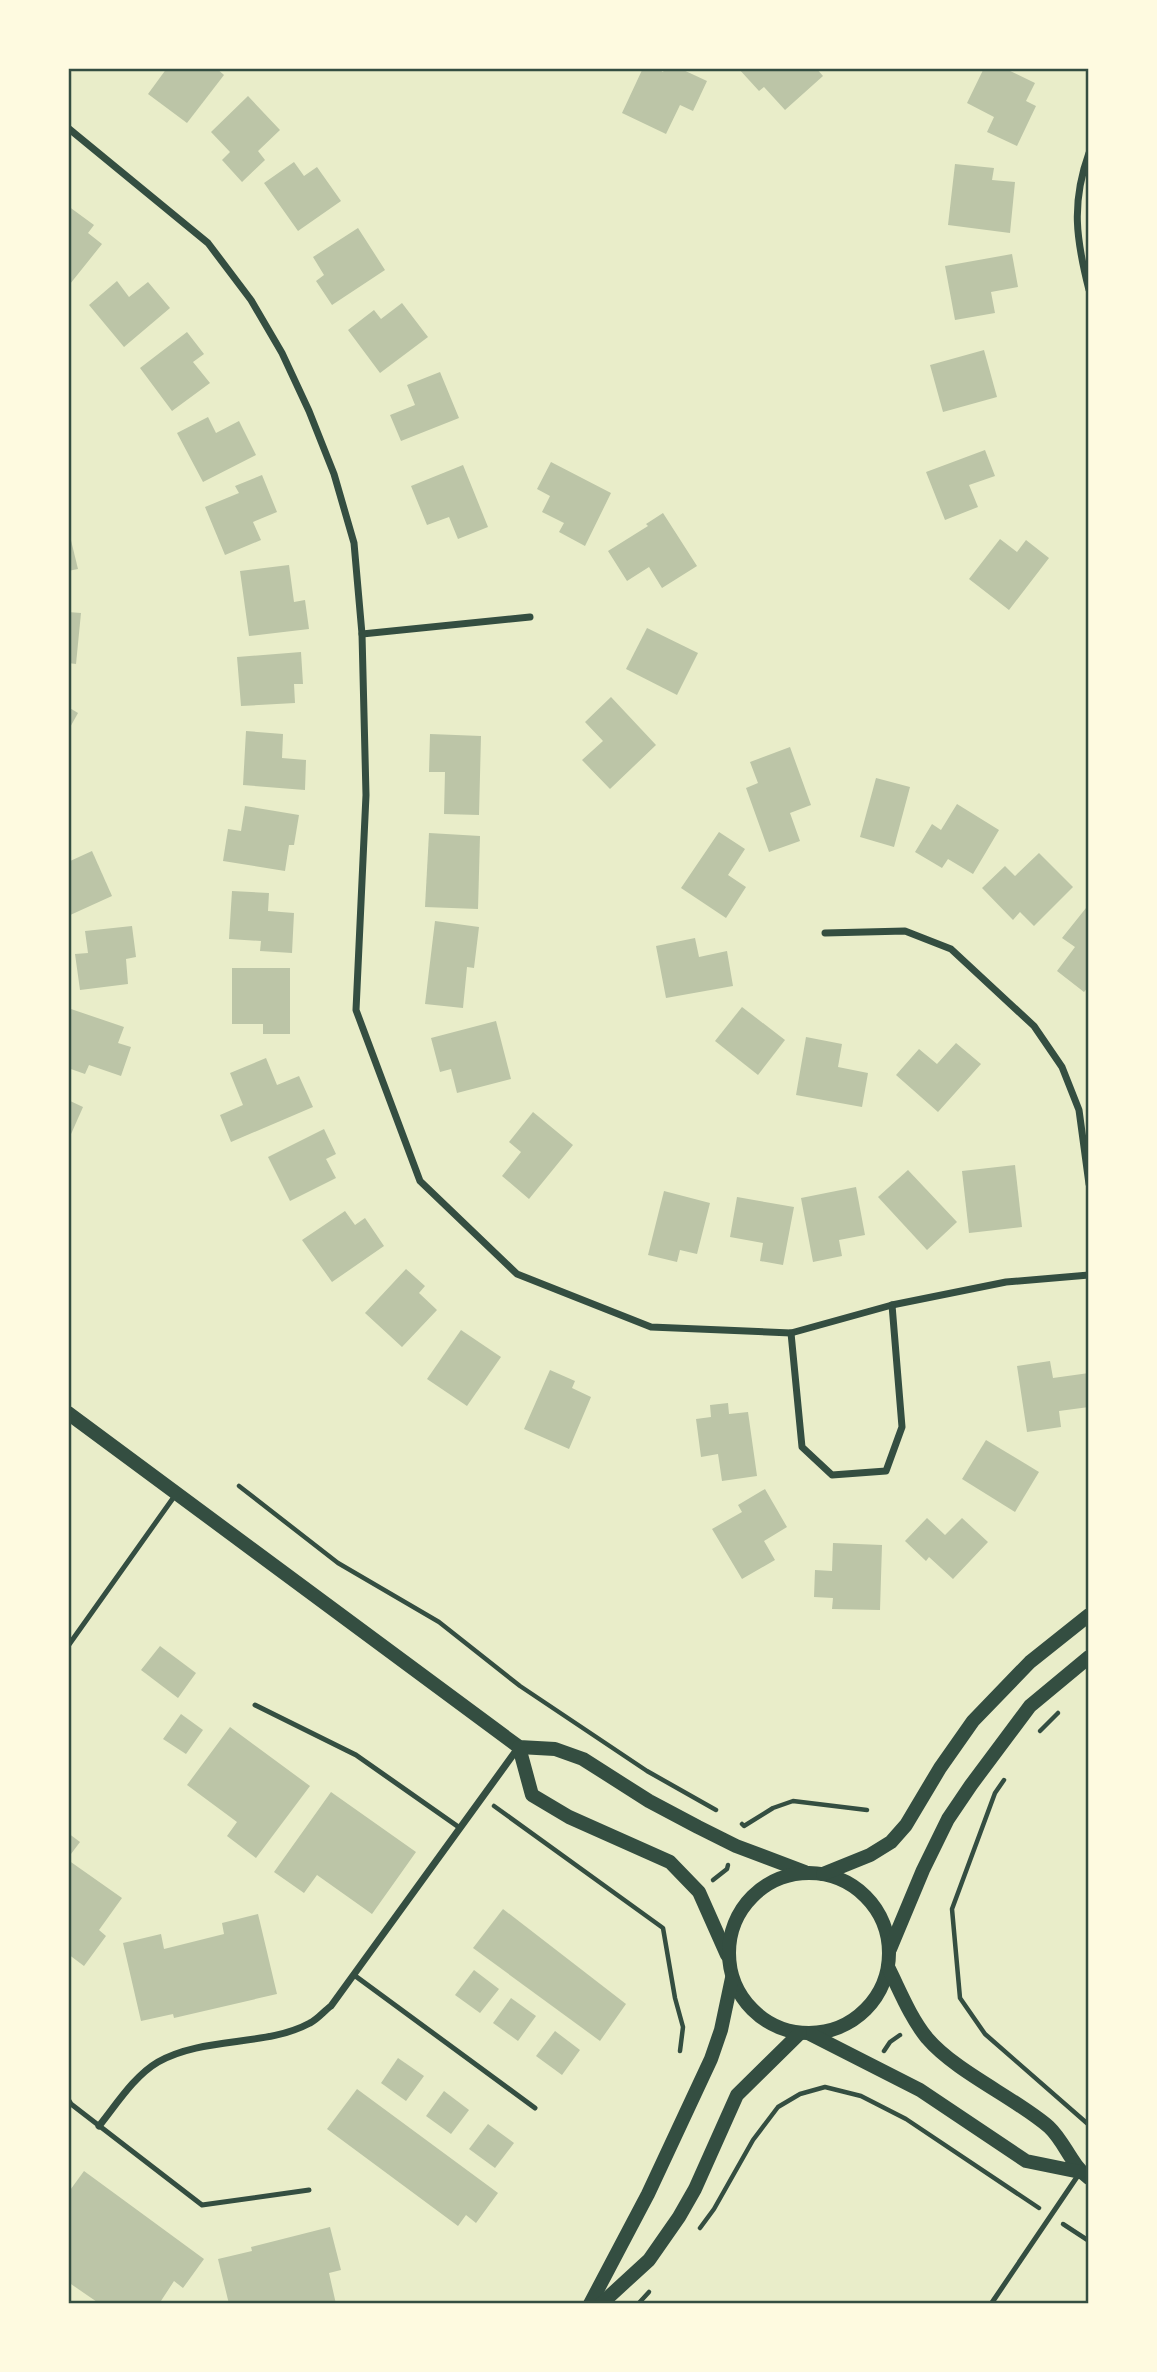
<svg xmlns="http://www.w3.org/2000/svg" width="1157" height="2372" font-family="Poppins,sans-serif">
	<rect width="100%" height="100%" fill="#e9edc9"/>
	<g fill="#bcc5a7">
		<path d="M167 68H216L224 75 187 123 148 94Z"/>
		<path d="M643 68H656L663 72 665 68H679L707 81 693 111 680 105 666 134 622 113Z"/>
		<path d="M738 68H816L823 76 785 110 764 87 759 91Z"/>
		<path d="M984 68H1004L1035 83 1026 101 1036 106 1017 146 987 132 994 117 967 103Z"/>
		<path d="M248 96 280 130 258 151 265 160 242 182 222 160 230 152 211 132Z"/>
		<path d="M294 162 304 176 317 167 341 201 298 231 264 183Z"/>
		<path d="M955 164 994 168 992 180 1015 182 1010 233 948 225Z"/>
		<path d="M68 206 94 225 88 233 102 244 70 284 68 283Z"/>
		<path d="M358 228 385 270 332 305 316 281 324 275 313 257Z"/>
		<path d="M1012 254 1018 287 991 292 995 313 955 320 945 266Z"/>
		<path d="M117 281 129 297 148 282 170 308 124 347 89 305Z"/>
		<path d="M402 303 428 337 380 373 348 330 374 310 381 319Z"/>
		<path d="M187 332 204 354 193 362 210 383 172 411 140 368Z"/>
		<path d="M984 350 997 397 943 412 930 365Z"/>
		<path d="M440 372 459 418 401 441 390 415 415 405 407 385Z"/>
		<path d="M208 417 216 433 239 421 256 455 203 482 177 433Z"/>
		<path d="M985 450 995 476 969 485 978 507 945 520 926 472Z"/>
		<path d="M551 462 611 493 585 546 559 532 564 523 542 512 550 496 537 489Z"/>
		<path d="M463 465 488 527 458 539 449 517 427 525 411 486Z"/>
		<path d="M262 475 277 512 253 522 261 540 225 555 205 507 239 493 235 486Z"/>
		<path d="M663 513 697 566 662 588 649 567 627 581 608 551 648 526 646 524Z"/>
		<path d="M68 528 78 569 68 571Z"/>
		<path d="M1000 539 1017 552 1026 540 1049 558 1009 610 969 579Z"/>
		<path d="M289 565 294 602 305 600 309 629 249 636 240 571Z"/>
		<path d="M68 612 81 613 76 664 68 663Z"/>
		<path d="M647 628 698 653 677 695 626 669Z"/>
		<path d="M301 652 303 684H294L295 703 241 706 237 657Z"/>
		<path d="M611 697 656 745 610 789 582 760 603 741 585 722Z"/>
		<path d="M68 707 78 713 68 731Z"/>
		<path d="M246 731 283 734 282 758 306 760 305 790 243 785Z"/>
		<path d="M430 734 481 736 479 815 444 814 445 772H429Z"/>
		<path d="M790 747 811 805 790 813 800 841 769 852 746 788 758 783 750 762Z"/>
		<path d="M876 778 910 787 894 847 860 837Z"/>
		<path d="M957 804 999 830 973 874 948 859 942 868 915 852 932 824 941 830Z"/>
		<path d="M245 806 299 815 294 845H289L285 871 223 861 228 829 241 831Z"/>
		<path d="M719 832 745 849 728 875 746 887 726 918 681 888Z"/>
		<path d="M429 833 480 836 478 909 425 907Z"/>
		<path d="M92 851 112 896 68 916V862Z"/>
		<path d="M1039 853 1073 887 1034 926 1020 912 1013 920 982 888 1005 866 1015 876Z"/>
		<path d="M232 891 269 893 268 911 294 913 292 953 260 951 261 941 229 939Z"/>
		<path d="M1086 908 1089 910V986L1084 992 1057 971 1075 947 1062 938Z"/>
		<path d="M435 921 479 927 474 968 467 967 463 1008 425 1004Z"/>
		<path d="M132 926 136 957 126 959 128 984 80 990 75 954 88 953 85 931Z"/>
		<path d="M695 938 699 957 727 951 733 986 666 998 656 946Z"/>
		<path d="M232 968H290V1034H263V1024H232Z"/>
		<path d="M742 1007 785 1040 758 1075 715 1041Z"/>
		<path d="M68 1008 124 1027 118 1043 131 1047 121 1076 89 1065 85 1074 68 1068Z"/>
		<path d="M496 1021 511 1079 457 1093 451 1069 440 1072 431 1038Z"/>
		<path d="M806 1037 842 1044 838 1067 868 1073 862 1107 796 1095Z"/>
		<path d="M956 1043 981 1064 938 1112 896 1075 919 1049 937 1064Z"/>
		<path d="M266 1058 277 1085 299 1076 313 1107 231 1142 220 1115 243 1105 230 1073Z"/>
		<path d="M68 1100 83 1107 68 1141Z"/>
		<path d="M533 1112 573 1145 529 1199 502 1176 521 1152 509 1142Z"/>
		<path d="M324 1129 336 1154 326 1159 336 1178 290 1201 268 1157Z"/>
		<path d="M1015 1165 1022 1227 969 1233 962 1171Z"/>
		<path d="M908 1170 957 1222 927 1250 878 1197Z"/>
		<path d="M856 1187 865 1235 839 1240 842 1256 813 1262 801 1198Z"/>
		<path d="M664 1191 710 1203 697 1254 680 1250 677 1262 648 1255Z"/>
		<path d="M737 1197 794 1207 783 1265 760 1261 763 1243 730 1237Z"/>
		<path d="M345 1211 355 1225 365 1218 384 1246 332 1282 302 1240Z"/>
		<path d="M406 1269 425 1286 419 1293 437 1310 402 1347 365 1313Z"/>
		<path d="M461 1330 501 1357 467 1406 427 1379Z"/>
		<path d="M1050 1361 1053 1378 1089 1373V1407L1059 1411 1061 1427 1027 1432 1017 1366Z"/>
		<path d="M550 1370 575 1381 572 1388 591 1397 569 1449 524 1429Z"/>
		<path d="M728 1403 729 1414 748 1412 757 1476 722 1481 718 1454 701 1457 696 1419 711 1417 710 1405Z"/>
		<path d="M986 1440 1039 1472 1015 1512 962 1479Z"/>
		<path d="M765 1489 787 1527 764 1541 775 1560 742 1579 712 1529 742 1512 738 1505Z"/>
		<path d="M927 1518 945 1535 962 1518 988 1542 953 1579 929 1557 926 1561 905 1541Z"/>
		<path d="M833 1543 882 1545 880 1610 832 1609 833 1598 814 1597 815 1570 832 1571Z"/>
		<path d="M160 1646 196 1673 178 1698 141 1670Z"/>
		<path d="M181 1714 203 1730 186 1754 163 1739Z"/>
		<path d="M230 1727 310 1786 256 1858 227 1836 237 1822 187 1785Z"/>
		<path d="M331 1792 416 1852 372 1914 317 1875 304 1893 274 1872Z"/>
		<path d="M68 1833 80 1842 68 1858Z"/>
		<path d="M68 1860 122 1898 99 1930 106 1936 84 1966 68 1954Z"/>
		<path d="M503 1909 626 2004 600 2041 473 1948Z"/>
		<path d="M258 1914 277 1994 174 2018 173 2014 141 2021 123 1943 161 1934 164 1949 224 1934 222 1923Z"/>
		<path d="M474 1970 499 1989 480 2013 455 1995Z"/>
		<path d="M511 1998 536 2016 518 2041 493 2023Z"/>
		<path d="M555 2031 580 2050 562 2075 536 2056Z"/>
		<path d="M398 2058 424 2076 406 2101 381 2083Z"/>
		<path d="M357 2089 498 2193 476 2223 466 2215 458 2226 327 2129Z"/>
		<path d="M444 2091 469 2110 451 2134 426 2116Z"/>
		<path d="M488 2124 514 2143 495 2168 469 2149Z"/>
		<path d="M84 2171 204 2259 183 2288 174 2281 159 2304H100L68 2282V2193Z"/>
		<path d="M330 2227 341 2270 329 2273 336 2304H229L218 2259 252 2251 251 2247Z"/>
	</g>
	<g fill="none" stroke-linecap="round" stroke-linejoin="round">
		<g stroke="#344e41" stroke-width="4.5">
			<path d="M239 1486 338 1563 439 1622 520 1686 647 1771 716 1810"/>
			<path d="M1040 1731 1058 1713"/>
			<path d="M1004 1780 995 1793 952 1909 960 1998 985 2034 1089 2125"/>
			<path d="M494 1806 663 1928 675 1998 683 2027 680 2051"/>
			<path d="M742 1824 744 1826 773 1808 793 1801 867 1810"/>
			<path d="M713 1880 727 1869 728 1865"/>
			<path d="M884 2051 890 2042 900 2035"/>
			<path d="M1063 2224 1089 2241"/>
			<path d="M700 2228 714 2209 753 2140 778 2107 800 2094 825 2087 861 2096 906 2119 1039 2208"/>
			<path d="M638 2304 649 2292"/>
		</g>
		<g stroke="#344e41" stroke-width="5">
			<path d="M68 1646 176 1494"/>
			<path d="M255 1705 356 1755 460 1828"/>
			<path d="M354 1975 535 2108"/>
			<path d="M68 2099 71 2104 202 2205 309 2190"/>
			<path d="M991 2304 1079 2174"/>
		</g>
		<g stroke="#344e41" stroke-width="7">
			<path d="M68 128 208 243 251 300 282 353 309 411 334 474 354 543 362 634 366 795 356 1010 420 1181 517 1274 651 1327 791 1333 892 1305 1006 1282 1089 1275"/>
			<path d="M1089 153C1071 203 1076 239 1089 290"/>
			<path d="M362 634 530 617"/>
			<path d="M825 933 905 931 951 949 1034 1026 1062 1067 1079 1110 1089 1184"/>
			<path d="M791 1333 802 1447 832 1475 886 1471 902 1427 892 1305"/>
			<path d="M99 2126C116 2105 134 2076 158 2062 204 2036 266 2047 310 2023 318 2019 324 2011 331 2006L518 1748"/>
		</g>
		<g stroke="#344e41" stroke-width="14">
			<path d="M68 1413 519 1747 555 1749 583 1759 649 1801 698 1827 736 1846 805 1872"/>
			<path d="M519 1747 532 1795 569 1817 670 1862 699 1892 727 1955"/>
			<circle cx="809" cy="1953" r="80"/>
			<path d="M823 1874 870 1855 891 1842 906 1825 940 1768 973 1721 1030 1662 1089 1615"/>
			<path d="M890 1949 923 1870 948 1819 971 1785 1030 1706 1089 1657"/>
			<path d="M888 1967C900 1991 910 2017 927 2038 956 2072 1014 2097 1049 2127 1065 2142 1071 2165 1089 2178"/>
			<path d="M810 2034 920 2090 1026 2161 1080 2172"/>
			<path d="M590 2304 648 2194 711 2059 721 2030 732 1978"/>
			<path d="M601 2304 649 2260 679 2217 695 2189 737 2095 800 2033"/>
		</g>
	</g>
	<rect width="1157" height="2372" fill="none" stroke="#fefae0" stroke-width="140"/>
	<rect x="70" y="70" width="1017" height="2232" fill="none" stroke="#344e41" stroke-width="2.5"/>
</svg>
